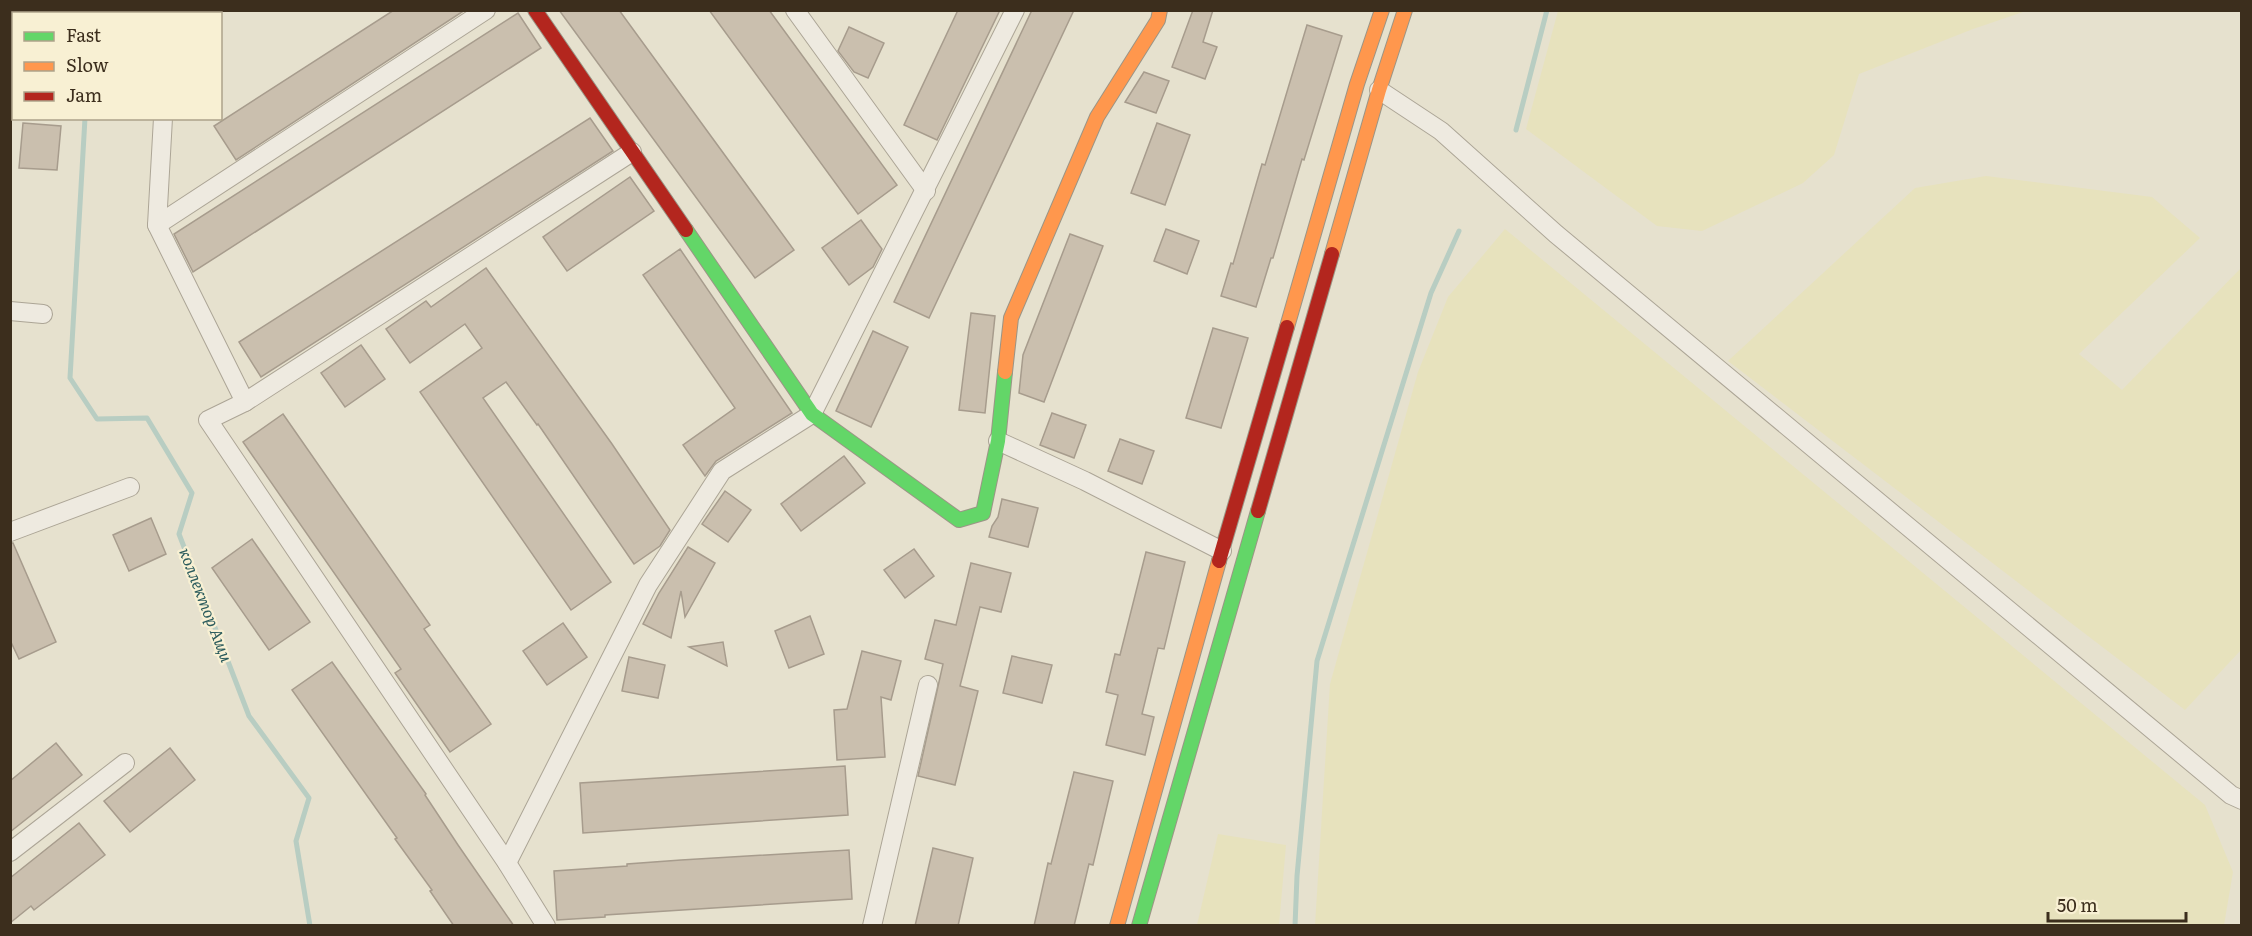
<svg xmlns="http://www.w3.org/2000/svg" width="2252" height="936" font-family="Literata,serif">
	<rect width="100%" height="100%" fill="#e6e1ce"/>
	<g fill="#e7e2bd">
		<path d="M1558 11V10L2026 11 1973 29 1859 74 1834 155 1803 183 1702 231 1657 226 1526 129Z"/>
		<path d="M1986 176 2152 197 2200 238 2079 354 2122 390 2241 268V650L2185 710 1728 361 1915 188Z"/>
		<path d="M1505 229 2205 805 2233 872 2224 925H1315L1330 684 1418 372 1448 297Z"/>
		<path d="M1218 834 1286 845 1279 925H1197Z"/>
	</g>
	<g fill="none" stroke-linecap="round" stroke-linejoin="round">
		<g stroke="#b8cdc2" stroke-width="5">
			<path d="M65 14V10"/>
			<path d="M85 118 70 378 97 419 147 418 192 493 179 534 249 716 309 798 296 841 310 926"/>
			<path d="M1516 130 1547 10"/>
			<path d="M1295 926 1297 876 1317 661 1431 293 1459 231"/>
		</g>
	</g>
	<g fill="#cabfae" stroke="#a79c8d" stroke-width="1.5">
		<path d="M394 10H465L236 160 214 126Z"/>
		<path d="M559 10H619L794 250 755 278Z"/>
		<path d="M709 10H769L897 185 858 214Z"/>
		<path d="M958 10H1000L937 140 904 125Z"/>
		<path d="M1032 10H1074L929 318 894 302Z"/>
		<path d="M1193 10H1213L1203 42 1217 47 1205 79 1172 67Z"/>
		<path d="M518 13 541 48 193 272 174 234Z"/>
		<path d="M1307 25 1342 36 1304 160 1302 159 1273 258H1271L1256 307 1221 296 1231 263 1233 264 1262 164 1265 165Z"/>
		<path d="M849 27 884 43 868 78 854 72 838 51Z"/>
		<path d="M1144 72 1169 81 1156 113 1125 102Z"/>
		<path d="M590 118 613 151 261 377 239 342Z"/>
		<path d="M23 123 61 126 57 170 19 168Z"/>
		<path d="M1157 123 1190 135 1165 205 1131 193Z"/>
		<path d="M630 177 654 211 567 271 543 237Z"/>
		<path d="M861 220 882 249 873 267 849 285 822 248Z"/>
		<path d="M1166 229 1199 241 1187 274 1154 261Z"/>
		<path d="M1070 234 1103 246 1044 402 1019 393 1023 355Z"/>
		<path d="M680 249 792 413 716 461 705 476 683 445 735 408 643 275Z"/>
		<path d="M486 268 612 444 670 530 660 546 634 564 538 424 537 425 506 382 483 398 611 582 571 610 420 392 482 348 465 324 410 363 386 329 426 301 431 307Z"/>
		<path d="M971 313 995 316 985 413 959 410Z"/>
		<path d="M1213 328 1248 338 1221 428 1186 418Z"/>
		<path d="M873 331 908 347 871 427 836 411Z"/>
		<path d="M361 345 385 379 345 407 321 373Z"/>
		<path d="M1052 413 1086 425 1074 458 1040 445Z"/>
		<path d="M283 414 430 625 424 629 491 724 450 752 395 673 401 669 243 442Z"/>
		<path d="M1120 439 1154 451 1142 484 1108 471Z"/>
		<path d="M844 456 865 483 801 531 781 504Z"/>
		<path d="M725 491 751 510 728 542 702 524Z"/>
		<path d="M1002 499 1038 508 1028 547 989 537 992 526 998 517Z"/>
		<path d="M151 518 166 554 129 571 113 535Z"/>
		<path d="M252 539 310 622 269 650 212 568Z"/>
		<path d="M10 543H13L56 642 19 659 10 640Z"/>
		<path d="M688 547 715 563 685 617 681 591 671 638 643 624 659 593Z"/>
		<path d="M914 549 934 576 905 598 884 570Z"/>
		<path d="M1146 552 1185 562 1164 649 1158 648 1142 714 1154 717 1145 755 1106 745 1118 695 1106 692 1115 654 1120 655Z"/>
		<path d="M971 563 1011 573 1001 612 980 607 960 686 978 691 955 785 918 776 943 664 925 659 935 620 956 625Z"/>
		<path d="M810 616 824 654 789 668 775 631Z"/>
		<path d="M563 623 587 657 547 685 523 651Z"/>
		<path d="M723 642 727 666 689 647Z"/>
		<path d="M862 651 901 661 891 700 881 697 885 757 837 760 834 710 847 709Z"/>
		<path d="M1012 656 1052 665 1042 703 1003 693Z"/>
		<path d="M629 657 665 665 658 698 622 691Z"/>
		<path d="M332 662 426 794 425 795 458 845 514 926H454L430 891 432 890 395 839 397 838 292 690Z"/>
		<path d="M56 743 82 775 10 832V781Z"/>
		<path d="M170 748 195 780 130 832 104 801Z"/>
		<path d="M845 766 848 815 583 833 580 783Z"/>
		<path d="M1074 772 1113 781 1093 865 1089 864 1074 926H1034L1048 863 1051 864Z"/>
		<path d="M79 823 105 855 34 910 31 906 10 923V878Z"/>
		<path d="M933 848 973 858 958 926H915Z"/>
		<path d="M849 850 852 899 605 915V917L557 920 554 871 627 866V864L681 860Z"/>
	</g>
	<g fill="none" stroke-linecap="round" stroke-linejoin="round">
		<defs>
			<g id="street">
				<path d="M795 10 926 191"/>
				<path d="M169 14V10"/>
				<path d="M10 51 14 52"/>
				<path d="M1379 90 1441 131 1556 234 2231 795 2242 800"/>
				<path d="M163 118 157 225 245 402"/>
				<path d="M157 225 486 10"/>
				<path d="M10 311 43 314"/>
				<path d="M998 441 1085 481 1222 551"/>
				<path d="M10 532 130 487"/>
				<path d="M10 852 125 763"/>
				<path d="M507 863 648 585 722 471 812 414 1015 10"/>
				<path d="M546 926 507 863 208 420 245 402 632 152"/>
				<path d="M872 926 928 685"/>
			</g>
			<g id="fast">
				<path d="M686 230 812 414 959 520 983 513 998 441 1005 372"/>
				<path d="M1139 926 1258 511"/>
			</g>
			<g id="slow">
				<path d="M1332 254 1379 90 1405 10"/>
				<path d="M1287 327 1357 84 1382 10"/>
				<path d="M1005 372 1011 318 1097 117 1158 20 1160 10"/>
				<path d="M1117 926 1219 561"/>
			</g>
			<g id="jam">
				<path d="M535 10 686 230"/>
				<path d="M1258 511 1332 254"/>
				<path d="M1219 561 1287 327"/>
			</g>
		</defs>
		<use href="#street" stroke="#aca596" stroke-width="20"/>
		<use href="#fast" stroke="#9b9586" stroke-width="16"/>
		<use href="#slow" stroke="#9b9586" stroke-width="16"/>
		<use href="#jam" stroke="#9b9586" stroke-width="16"/>
		<use href="#street" stroke="#eeeae0" stroke-width="18"/>
		<use href="#fast" stroke="#63d668" stroke-width="14"/>
		<use href="#slow" stroke="#ff974d" stroke-width="14"/>
		<use href="#jam" stroke="#b3261e" stroke-width="14"/>
	</g>
	<g text-anchor="middle" stroke-width="4.5" stroke-linejoin="round" paint-order="stroke">
		<g font-size="16" font-style="italic" fill="#2b5b5c" stroke="#f8f0d3">
			<text transform="translate(206 605) rotate(69)" y="6">коллектор Ащи</text>
		</g>
	</g>
	<rect width="2252" height="936" fill="none" stroke="#3c2e1d" stroke-width="24"/>
	<rect x="12" y="12" width="210" height="108" fill="#f8f0d3" stroke="#ada28a" stroke-width="1.5"/>
	<rect x="24" y="32" width="30" height="9" fill="#63d668" stroke="#ada28a" stroke-width="1.5"/>
	<text x="66" y="42" font-size="18" fill="#3c2e1d">Fast</text>
	<rect x="24" y="62" width="30" height="9" fill="#ff974d" stroke="#ada28a" stroke-width="1.5"/>
	<text x="66" y="72" font-size="18" fill="#3c2e1d">Slow</text>
	<rect x="24" y="92" width="30" height="9" fill="#b3261e" stroke="#ada28a" stroke-width="1.5"/>
	<text x="66" y="102" font-size="18" fill="#3c2e1d">Jam</text>
	<path d="M2048 912v9h138v-9" fill="none" stroke="#3c2e1d" stroke-width="3"/>
	<text x="2057" y="912" font-size="18" fill="#3c2e1d" stroke="#f8f0d3" stroke-width="4.5" paint-order="stroke">50 m</text>
</svg>
